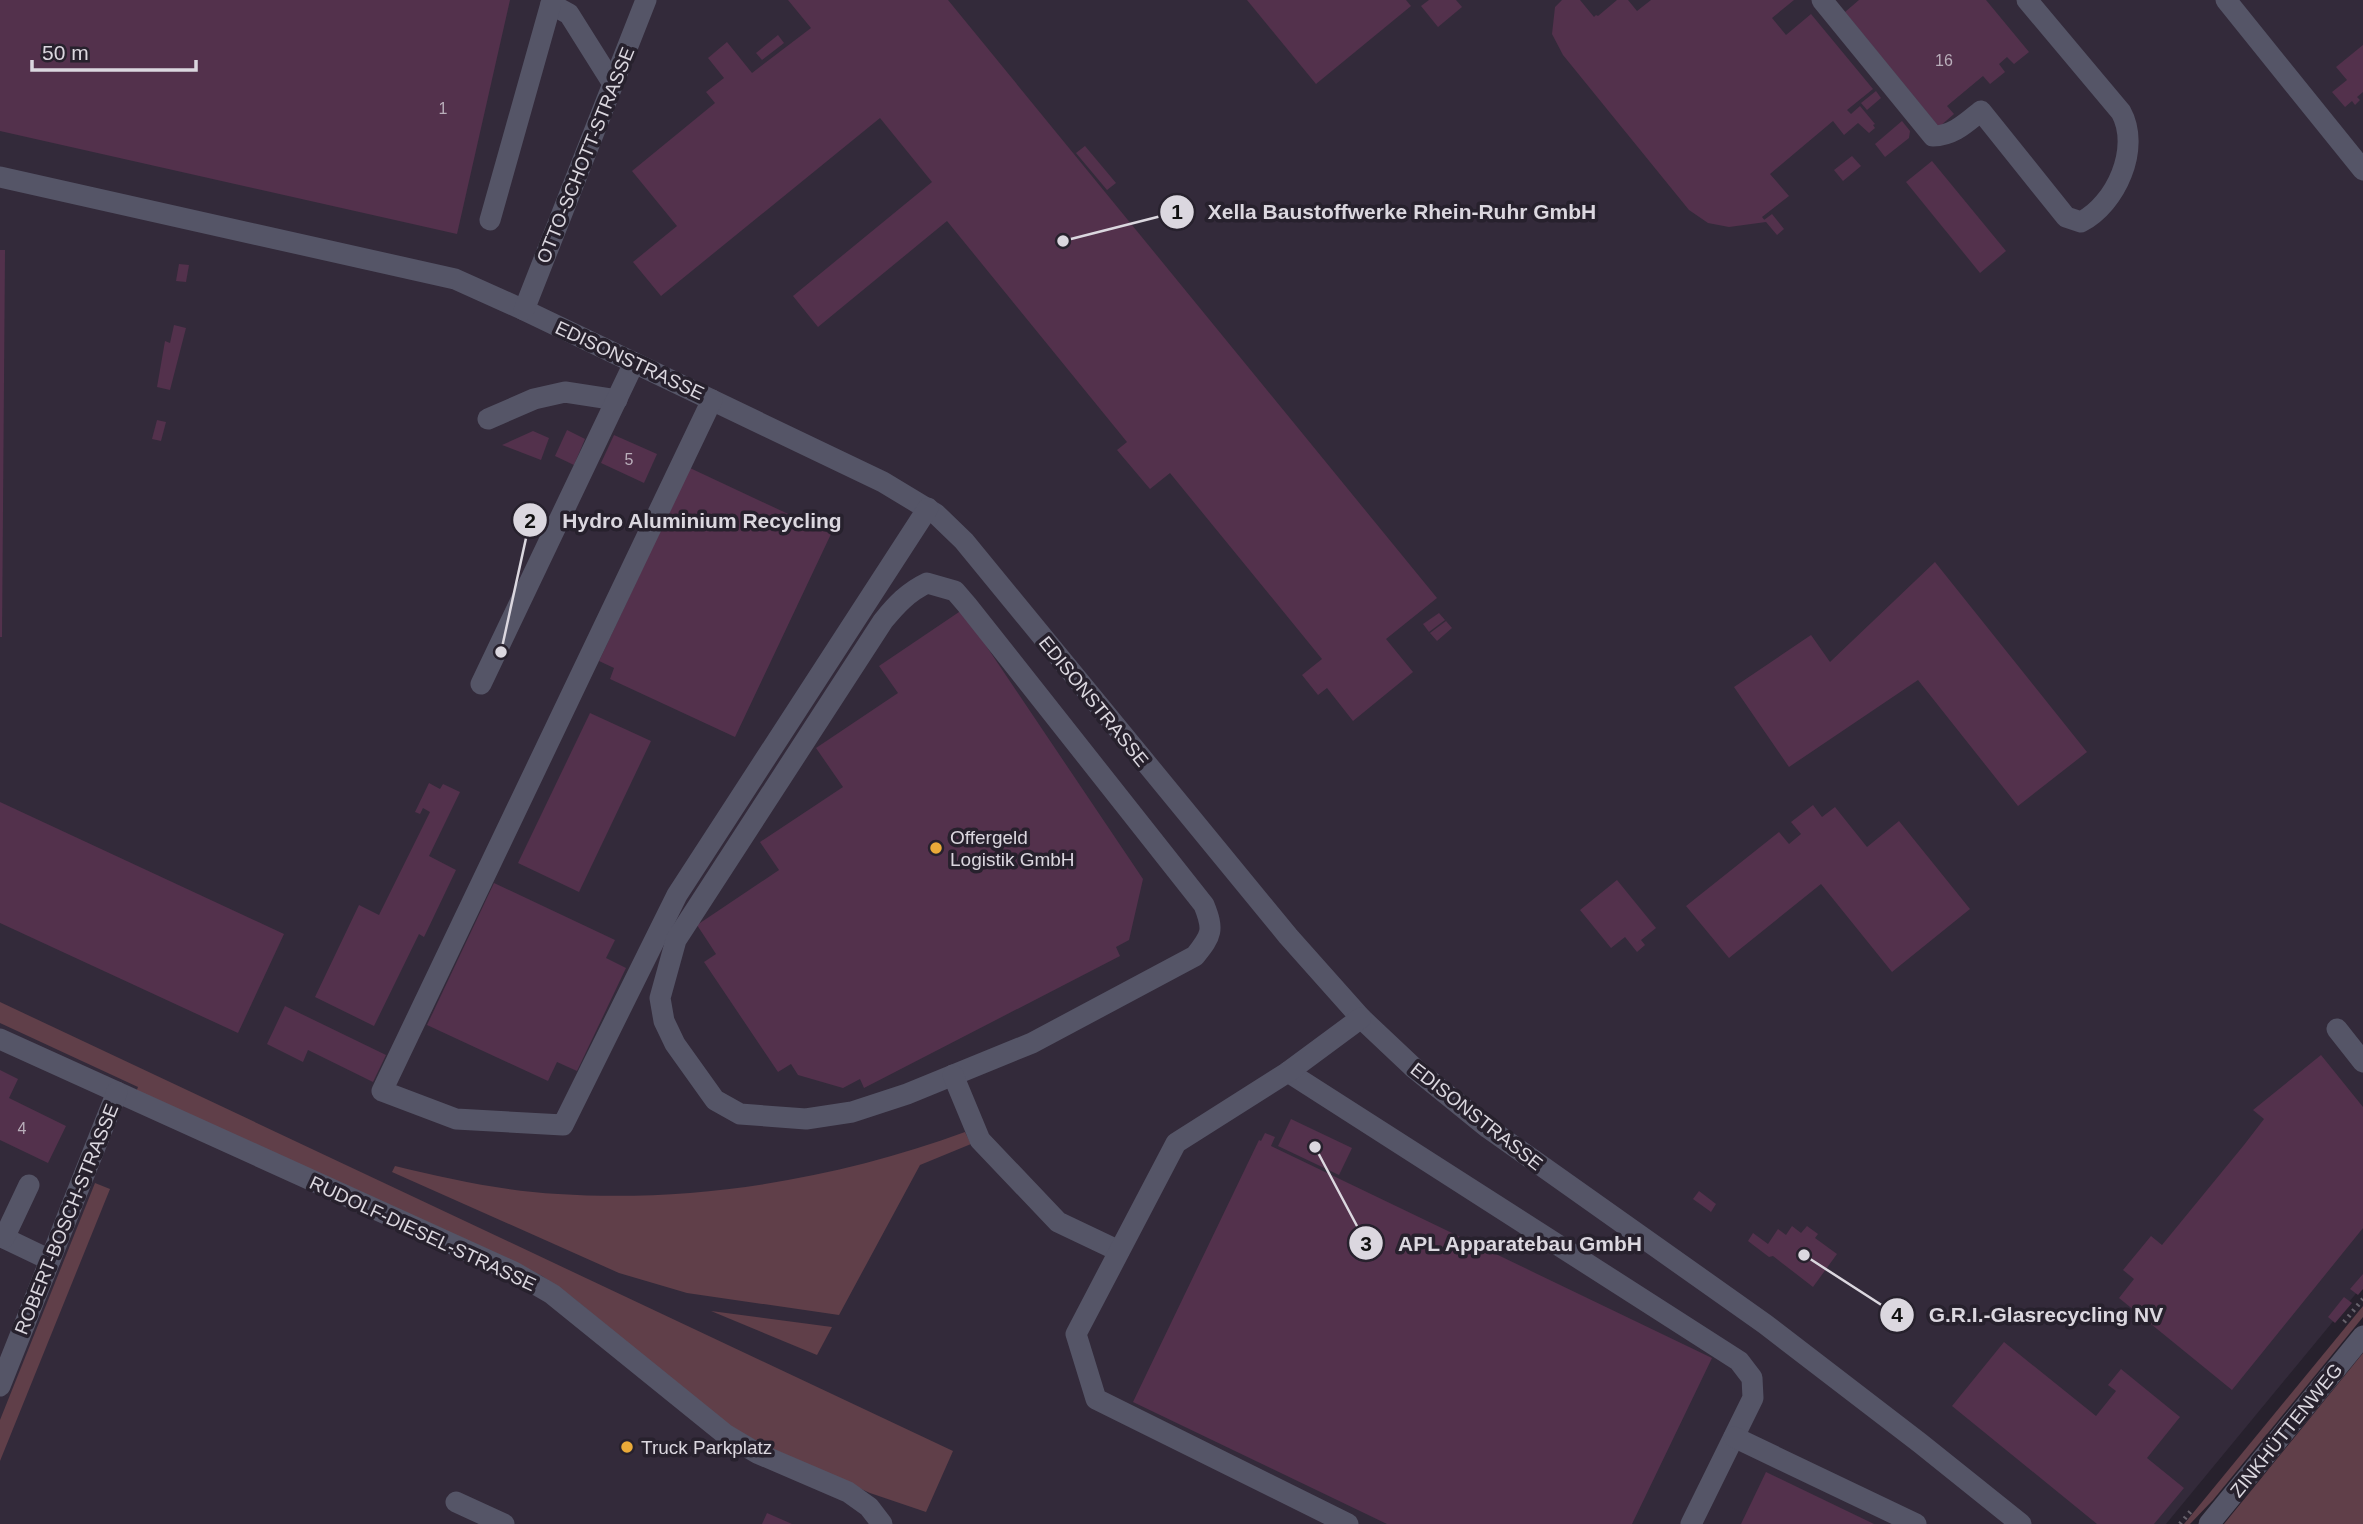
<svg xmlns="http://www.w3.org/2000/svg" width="2363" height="1524" font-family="Helvetica,sans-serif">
	<rect width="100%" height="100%" fill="#27212d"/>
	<path fill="#332a3a" d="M0 0H2363V1285L2166 1524H0Z"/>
	<g fill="#603f49">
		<path d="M0 1002 953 1451 926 1512 870 1493 760 1443 726 1424 572 1297 542 1276 135 1095 138 1087 0 1023Z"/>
		<path d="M965 1132 971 1144 920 1165 839 1315 687 1293 619 1273 392 1172 395 1166C449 1179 503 1191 558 1194 696 1203 836 1179 965 1132Z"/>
		<path d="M95 1183 110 1189 0 1461V1420Z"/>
		<path d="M2363 1306V1317L2213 1500 2190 1524H2184Z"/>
		<path d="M711 1311 832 1327 817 1355Z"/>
		<path d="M2363 1353V1524H2224Z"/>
	</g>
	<g fill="#53314c">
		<path d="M0 0H510L457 234 0 131Z"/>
		<path d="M788 0H948L1437 598 1386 639 1413 672 1353 721 1327 688 1318 695 1302 675 1322 659 1170 473 1150 489 1117 450 1127 442 947 221 818 327 793 296 932 182 880 118 661 296 633 262 677 226 632 171 715 103 706 92 724 78 708 58 727 42 752 73 811 28Z"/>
		<path d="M1247 0H1406L1411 6 1316 84Z"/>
		<path d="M1429 0H1456L1462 7 1438 27 1421 6Z"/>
		<path d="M1562 0H1580L1594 17 1596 15 1598 16 1617 0H1628L1637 11 1651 0H1794L1772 18 1786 35 1811 14 1873 89 1847 110 1851 114 1860 106 1875 124 1873 125 1875 128 1869 133 1858 123 1844 135 1833 121 1770 174 1789 196 1762 217 1766 222 1764 220 1772 214 1784 229 1777 235 1766 222 1729 227 1708 223 1689 210 1563 55 1552 34 1555 7Z"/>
		<path d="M1859 0H1986L2029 52 2014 64 2007 57 1999 64 2005 72 1990 84 1983 76 1947 106 1954 114 1939 127 1845 12Z"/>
		<path d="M778 35 784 43 762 60 756 53Z"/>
		<path d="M2363 45V92L2357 97 2360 100 2355 105 2352 101 2345 107 2332 92 2347 80 2336 67Z"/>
		<path d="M1876 91 1881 98 1867 110 1861 103Z"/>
		<path d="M1902 121 1910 131 1909 138 1885 157 1875 144Z"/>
		<path d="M1085 146 1116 183 1107 190 1076 153Z"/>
		<path d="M1852 156 1861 166 1843 181 1834 170Z"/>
		<path d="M1932 161 2006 251 1980 273 1906 182Z"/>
		<path d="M0 250H5L2 637H0Z"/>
		<path d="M179 264 189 265 186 282 176 281Z"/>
		<path d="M174 325 186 328 170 390 157 387 165 341 170 343Z"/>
		<path d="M157 420 166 422 161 441 152 439Z"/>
		<path d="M567 430 585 439 574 465 555 456Z"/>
		<path d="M533 431 549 438 541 460 502 445Z"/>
		<path d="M614 435 657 454 644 483 601 463Z"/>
		<path d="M690 468 831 534 735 737 610 679 614 668 599 661Z"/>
		<path d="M1935 562 2087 752 2018 806 1918 680 1789 767 1734 687 1811 635 1830 662Z"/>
		<path d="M962 610 1143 879 1129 940 1116 947 1120 956 864 1088 860 1079 843 1088 798 1075 791 1064 778 1072 704 962 716 954 697 925 779 870 760 842 843 787 816 748 898 693 879 666Z"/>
		<path d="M1439 613 1445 620 1429 632 1423 624Z"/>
		<path d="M1446 621 1452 628 1437 641 1430 633Z"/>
		<path d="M590 713 651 741 579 892 518 863Z"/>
		<path d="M429 783 440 789 443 784 460 792 429 856 456 870 424 937 419 934 374 1026 315 997 359 905 379 915 430 812 423 808 420 814 415 812Z"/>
		<path d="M0 802 284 934 238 1033 0 923Z"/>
		<path d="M1813 805 1822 817 1835 807 1867 847 1899 821 1970 909 1892 972 1821 884 1729 958 1686 906 1779 832 1789 844 1801 834 1791 822Z"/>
		<path d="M1617 880 1656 928 1641 940 1645 945 1637 952 1625 937 1611 948 1580 910Z"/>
		<path d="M494 883 615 940 606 958 626 968 577 1071 557 1062 548 1081 427 1025Z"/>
		<path d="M285 1006 386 1055 373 1082 308 1050 303 1062 267 1044Z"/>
		<path d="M2321 1055 2363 1107V1228L2232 1390 2119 1298 2134 1279 2123 1270 2151 1236 2162 1245 2244 1145 2264 1119 2253 1110Z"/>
		<path d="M0 1070 18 1079 9 1098 66 1126 48 1163 0 1140Z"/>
		<path d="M1291 1119 1352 1148 1339 1175 1278 1146Z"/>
		<path d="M1265 1133 1275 1137 1271 1146 1712 1358 1632 1524H1387L1133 1402 1259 1140 1261 1141Z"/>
		<path d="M1699 1191 1716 1204 1711 1212 1693 1199Z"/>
		<path d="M1792 1226 1801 1233 1807 1226 1818 1234 1815 1238 1837 1254 1813 1287 1773 1256 1769 1257 1748 1241 1753 1233 1768 1244 1778 1229 1786 1235Z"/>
		<path d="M2363 1274V1289L2358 1295 2350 1289Z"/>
		<path d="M2344 1297 2352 1303 2335 1323 2328 1317Z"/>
		<path d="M2004 1342 2096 1416 2116 1391 2108 1385 2121 1369 2180 1417 2147 1458 2184 1488 2154 1524H2097L1952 1406Z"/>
		<path d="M1766 1472 1874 1524H1741Z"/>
		<path d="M767 1513 792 1524H762Z"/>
	</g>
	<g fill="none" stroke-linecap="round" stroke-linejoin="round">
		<g stroke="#67626c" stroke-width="4.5" stroke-dasharray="2 5" stroke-linecap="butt">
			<path d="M2344 1322 2363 1299"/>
			<path d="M2180 1524 2191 1511"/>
		</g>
		<g stroke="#555567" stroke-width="21">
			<path d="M1822 0 1933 136C1953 136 1966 123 1981 111L2066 217 2081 222C2116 204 2141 148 2121 112L2027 0"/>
			<path d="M2226 0 2363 170"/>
			<path d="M551 4 569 14 613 84"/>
			<path d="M0 177 455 279 524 310 883 482 936 514 964 541 1288 936 1361 1018 1414 1068 1488 1128 1765 1324 1920 1443 2021 1524"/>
			<path d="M490 220 552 0"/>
			<path d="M524 310 646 0"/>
			<path d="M712 400 382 1091 456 1119 563 1125 677 895 928 508"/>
			<path d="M488 419 534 399 565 392 617 400"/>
			<path d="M927 583 955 591 967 605 1204 905C1214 930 1212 935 1195 956L1032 1043 907 1094 852 1112 806 1119 740 1114 715 1100 675 1044 664 1021 660 998 676 940 883 621C896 605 908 592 927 583Z"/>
			<path d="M481 684 634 363"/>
			<path d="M2337 1029 2363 1062"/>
			<path d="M0 1039 514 1272 552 1294 725 1434 757 1453 848 1492 869 1507 882 1524"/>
			<path d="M1288 1072 1739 1361 1752 1378 1753 1398 1691 1524"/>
			<path d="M953 1075 980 1140 1058 1222 1119 1251"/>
			<path d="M0 1236 50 1260"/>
			<path d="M4 1238 29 1185"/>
			<path d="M0 1386 117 1092"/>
			<path d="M1734 1437 1916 1524"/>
			<path d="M456 1502 504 1524"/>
			<path d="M1348 1524 1096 1399 1076 1334 1176 1143 1288 1072 1361 1018"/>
			<path d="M2209 1524 2363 1336"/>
		</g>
	</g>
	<g fill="#eaaa39" stroke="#27212d" stroke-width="2.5">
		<circle cx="936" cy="848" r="7"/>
		<circle cx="627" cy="1447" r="7"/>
	</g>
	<g text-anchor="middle" stroke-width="7" stroke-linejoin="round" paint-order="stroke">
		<g font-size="16" fill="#b9aeba">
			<text x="1944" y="66">16</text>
			<text x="443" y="114">1</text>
			<text x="629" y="465">5</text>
			<text x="22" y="1134">4</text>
		</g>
		<g font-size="19" fill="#dbd7df" stroke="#27212d">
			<text transform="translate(585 155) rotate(-68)" y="7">OTTO-SCHOTT-STRASSE</text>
			<text transform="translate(630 360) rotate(25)" y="7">EDISONSTRASSE</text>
			<text transform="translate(1094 701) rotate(51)" y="7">EDISONSTRASSE</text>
			<text transform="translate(1477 1116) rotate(38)" y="7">EDISONSTRASSE</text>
			<text transform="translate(66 1219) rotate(-68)" y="7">ROBERT-BOSCH-STRASSE</text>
			<text transform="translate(423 1233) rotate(25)" y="7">RUDOLF-DIESEL-STRASSE</text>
			<text transform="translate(2286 1430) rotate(-51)" y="7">ZINKHÜTTENWEG</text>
		</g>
		<g font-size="19" fill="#dbd7df" stroke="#27212d" text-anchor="start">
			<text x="950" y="844">Offergeld<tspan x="950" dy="22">Logistik GmbH</tspan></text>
			<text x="641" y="1454">Truck Parkplatz</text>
		</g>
	</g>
	<path fill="none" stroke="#dbd7df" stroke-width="2.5" d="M1063 241L1177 212M501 652L530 520M1315 1147L1366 1243M1804 1255L1897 1315"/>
	<g fill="#dbd7df" stroke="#27212d" stroke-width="2.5">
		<circle cx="1063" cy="241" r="7"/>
		<circle cx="501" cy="652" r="7"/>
		<circle cx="1315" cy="1147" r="7"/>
		<circle cx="1804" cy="1255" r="7"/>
		<circle cx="1177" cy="212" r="18"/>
		<circle cx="530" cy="520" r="18"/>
		<circle cx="1366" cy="1243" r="18"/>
		<circle cx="1897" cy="1315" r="18"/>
	</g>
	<g font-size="21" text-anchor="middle" font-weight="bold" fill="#111">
		<text x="1177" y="219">1</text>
		<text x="530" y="528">2</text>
		<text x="1366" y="1251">3</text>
		<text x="1897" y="1322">4</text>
	</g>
	<g font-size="21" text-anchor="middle" font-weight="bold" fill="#dbd7df" stroke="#27212d" stroke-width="7" stroke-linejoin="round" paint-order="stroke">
		<text x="1402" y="219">Xella Baustoffwerke Rhein-Ruhr GmbH</text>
		<text x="702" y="528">Hydro Aluminium Recycling</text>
		<text x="1520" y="1251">APL Apparatebau GmbH</text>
		<text x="2046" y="1322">G.R.I.-Glasrecycling NV</text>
	</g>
	<path d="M32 60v10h164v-10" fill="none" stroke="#dbd7df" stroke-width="3.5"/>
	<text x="42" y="60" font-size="21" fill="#dbd7df" stroke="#27212d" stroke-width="5" paint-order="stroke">50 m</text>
</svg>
